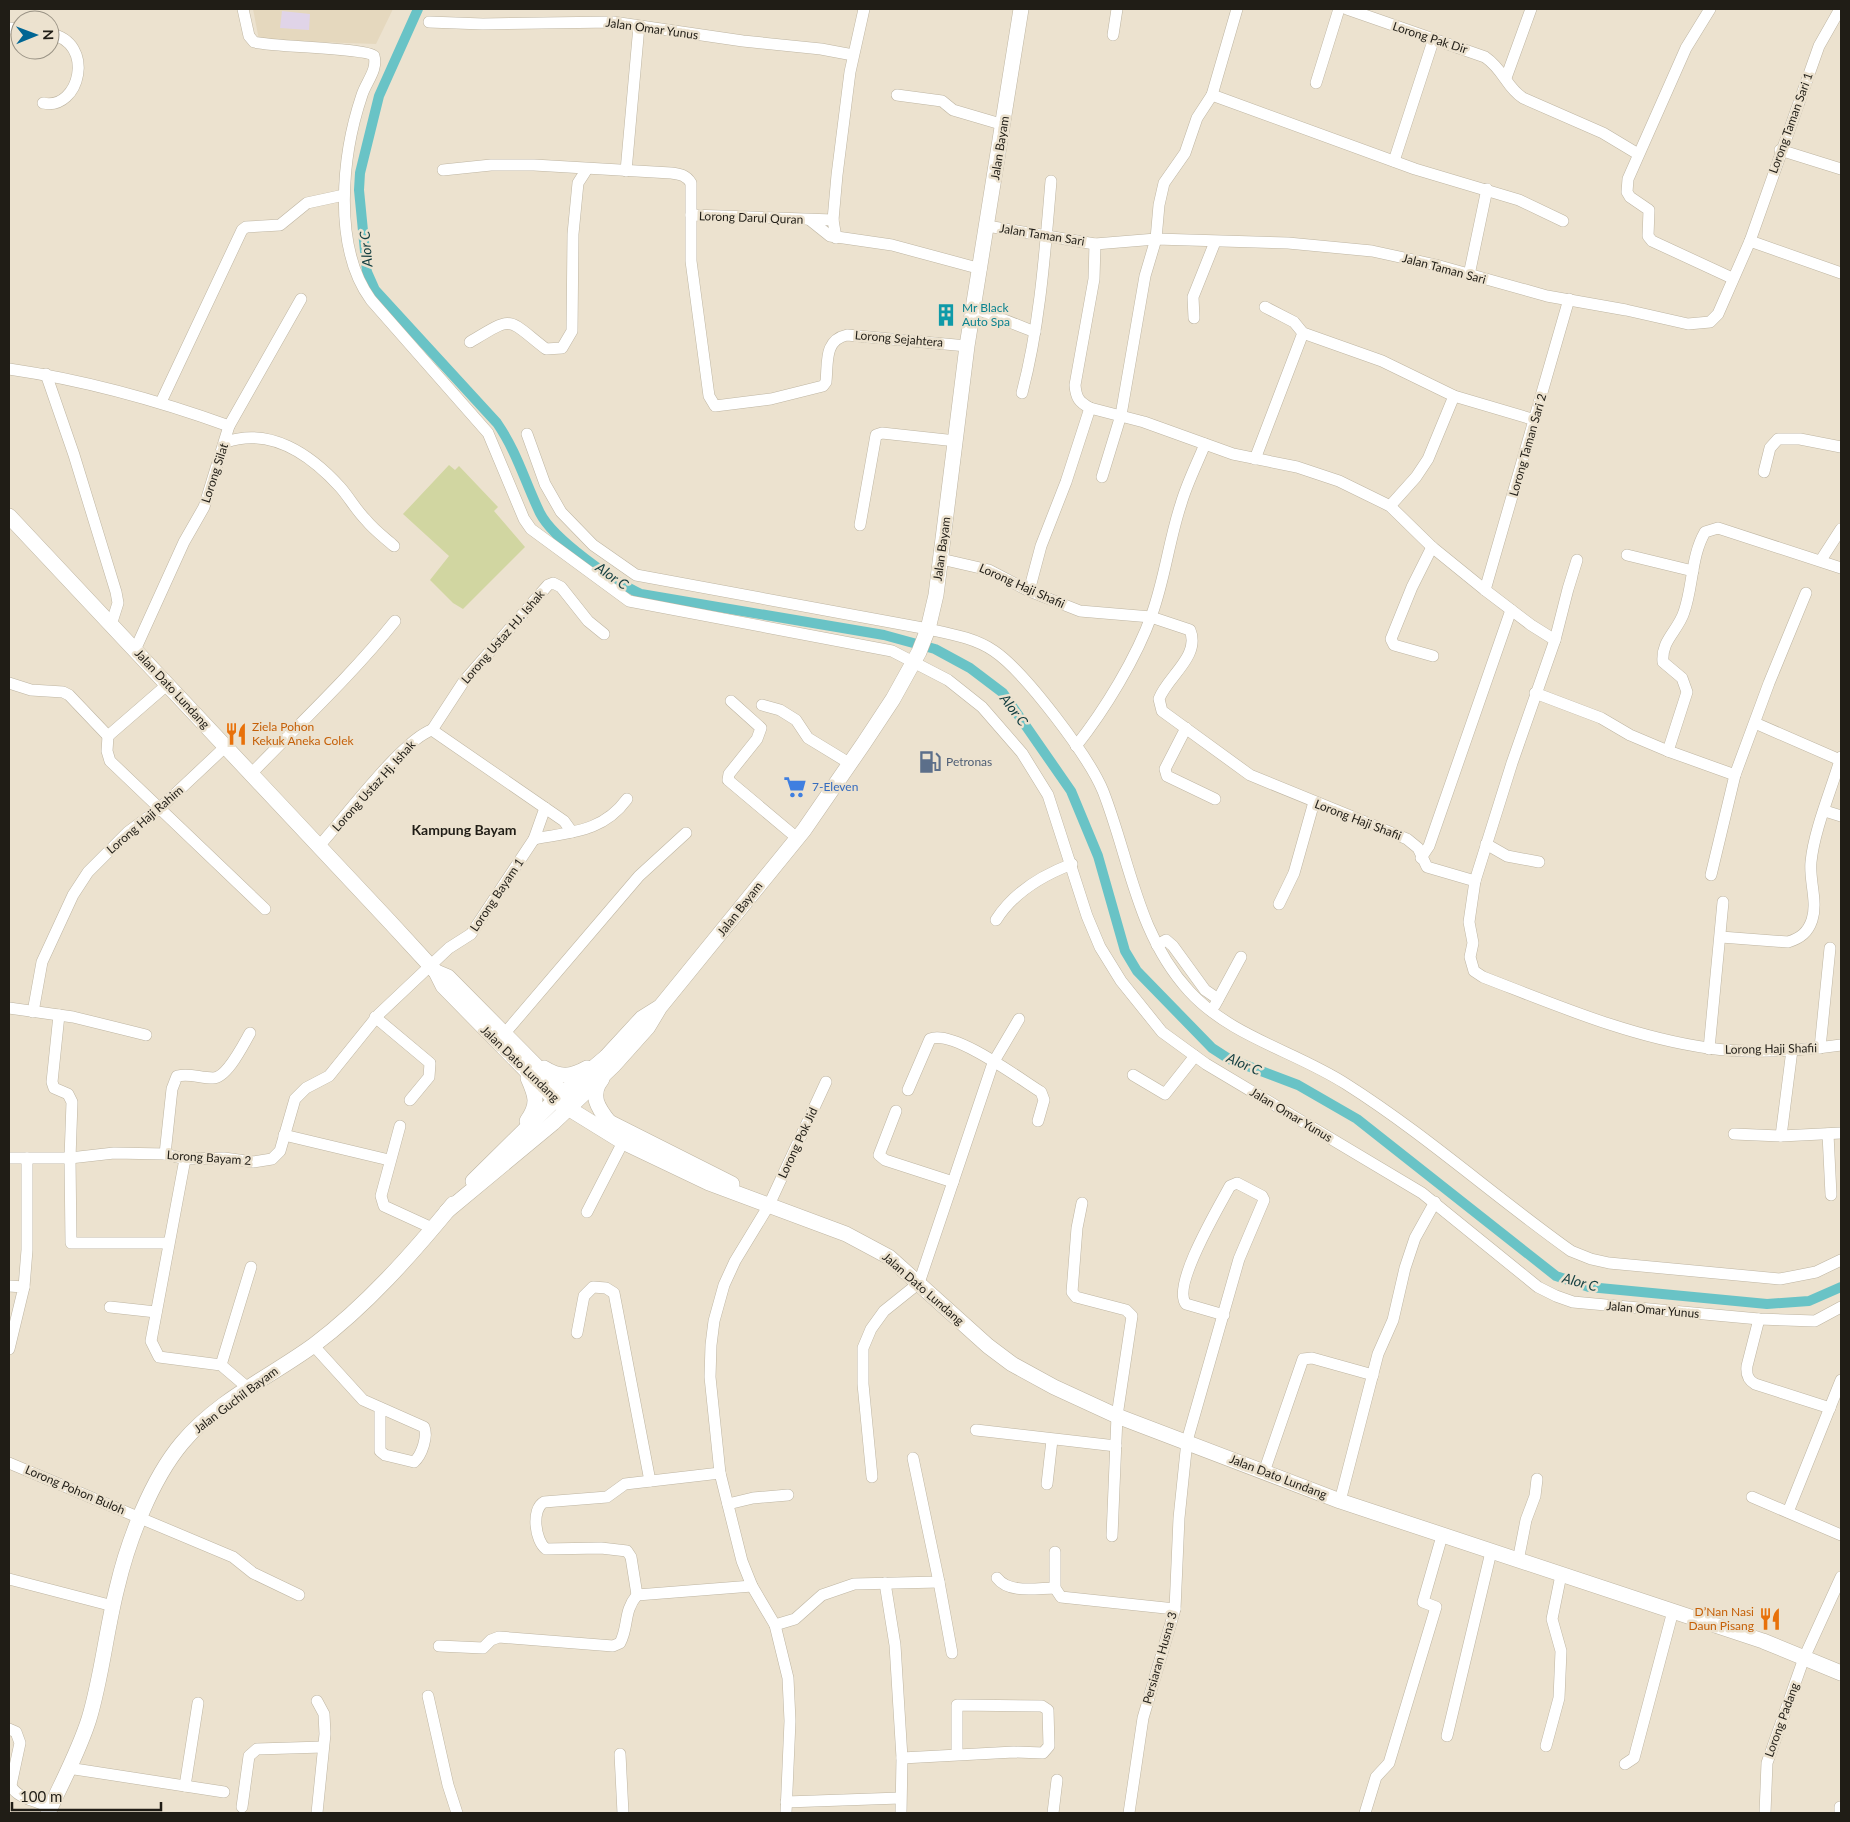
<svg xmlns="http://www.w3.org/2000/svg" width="1850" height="1822" font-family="Lato,sans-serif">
	<rect width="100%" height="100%" fill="#ece2cf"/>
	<path fill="#e5d8be" d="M253 9H393L376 44 259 40Z"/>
	<path fill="#e0d4e8" d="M282 11 310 14 309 30 280 28Z"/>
	<path fill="#d1d6a1" d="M449 465 455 470 459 466 498 507 494 511 525 547 463 609 453 603 430 580 449 556 403 514Z"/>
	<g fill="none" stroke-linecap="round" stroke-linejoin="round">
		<path stroke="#69c3c6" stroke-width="10" d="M418 9 379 96 360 173 359 190 367 272 375 290 497 423C517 452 525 482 540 513 553 539 614 582 641 594L884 635 935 649 970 668 1003 693 1071 791 1098 856 1125 951 1137 971 1212 1048 1229 1059 1298 1085 1357 1119 1556 1276 1589 1287 1767 1304 1809 1301 1841 1287"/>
		<defs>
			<g id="minor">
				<path d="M243 9 249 36 254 42C275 47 366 48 374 56 378 70 366 82 362 95 342 154 332 247 371 300L488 433 524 519 531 529 629 601 892 651 948 680 982 707 1022 753 1048 795 1087 916 1100 947 1121 981 1162 1032 1206 1064 1422 1193 1538 1287 1556 1296 1573 1302 1759 1319 1815 1321 1841 1307"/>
				<path d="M1347 9 1485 57C1504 70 1506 87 1523 98L1603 133 1638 154"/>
				<path d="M1710 9 1686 48 1628 179 1627 192 1630 197 1649 210 1648 236 1652 241 1732 278"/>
				<path d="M429 22 483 24 613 22 743 41 821 49 853 55"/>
				<path d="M9 28 20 29"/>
				<path d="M1113 35 1117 9"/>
				<path d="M1506 78 1531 9"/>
				<path d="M1316 83 1339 9"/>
				<path d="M897 95 942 101 953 110 1004 125"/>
				<path d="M1212 95 1415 169 1519 200 1563 221"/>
				<path d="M43 103C80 111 96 42 50 34"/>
				<path d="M1780 150 1841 169"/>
				<path d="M1394 161 1434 38"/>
				<path d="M443 170 491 165H534L671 173C680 174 686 175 691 183V261L709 396 715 406 771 399 823 386 826 382C828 362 824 340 847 335L967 346"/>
				<path d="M626 171 639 26"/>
				<path d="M691 215 833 220"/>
				<path d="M810 220 830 236 892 245 981 269"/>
				<path d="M987 226 1095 244 1156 239 1288 243 1372 251 1436 265 1547 296 1626 310 1688 324 1710 322 1718 314 1750 241 1819 46 1840 9"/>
				<path d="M836 238 833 220 837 175 850 72 864 9"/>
				<path d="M1750 241 1841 273"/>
				<path d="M1095 244 1094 279 1075 385C1076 398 1079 402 1090 408L1144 422 1233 454 1297 467 1339 481 1390 506 1432 547 1485 590 1531 625 1555 640"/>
				<path d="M1469 275 1487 189"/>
				<path d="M1265 307 1294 322 1303 333 1382 361 1454 396 1535 420"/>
				<path d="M974 308 1035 332"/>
				<path d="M1194 318 1193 297 1215 242"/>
				<path d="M470 342C515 315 506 318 546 349L562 348 572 331 573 234 578 183 587 169"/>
				<path d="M9 369C84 380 157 400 229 426"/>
				<path d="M46 374 74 455 116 592 118 603 111 625"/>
				<path d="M1022 393C1040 325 1045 252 1051 181"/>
				<path d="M161 402 242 230 246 227 280 225 307 203 344 195"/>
				<path d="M527 434 545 484 561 512 593 545 636 575 928 629C951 634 975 638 994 651 1025 672 1089 757 1103 791 1130 860 1137 934 1189 991 1231 1037 1295 1051 1346 1084 1425 1134 1495 1197 1571 1251L1591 1259 1609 1263 1780 1279 1816 1272 1841 1260"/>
				<path d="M226 442C270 427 310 454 340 487 349 497 356 510 366 520 374 530 385 538 394 546"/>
				<path d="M1255 459 1303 333"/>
				<path d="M1764 472 1770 448 1778 439H1800L1841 447"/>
				<path d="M1102 477 1121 415 1145 276 1156 239 1159 205 1164 183 1185 153 1197 118 1212 95 1237 9"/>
				<path d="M1390 506 1416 477 1428 459 1454 396"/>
				<path d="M860 525 876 435 882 433 956 441"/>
				<path d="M1432 547 1412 587 1391 639 1394 645 1433 656"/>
				<path d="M1627 555 1693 571"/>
				<path d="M941 559 989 570 1029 591 1080 611 1151 617 1190 630C1201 656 1167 677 1159 699L1162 711 1250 775 1407 839 1418 848 1427 867 1475 881"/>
				<path d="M1577 560 1568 589 1555 640 1512 763 1475 881 1469 922 1473 943 1470 957 1474 971 1483 977C1556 1005 1630 1037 1708 1048 1751 1054 1798 1051 1841 1045"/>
				<path d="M1821 560 1841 529"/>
				<path d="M1485 590 1569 299"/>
				<path d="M1029 591 1041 546 1066 482 1090 408"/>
				<path d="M135 650 184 542 204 507 229 426 301 299"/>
				<path d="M9 683 31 690 63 692 69 695 108 736"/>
				<path d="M1535 693 1601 718 1630 735 1668 751 1735 775"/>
				<path d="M731 701 761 728 757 739 729 774 728 780 797 838"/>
				<path d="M762 705 780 710 796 720 808 738 849 763"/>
				<path d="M1755 723 1840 760"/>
				<path d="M1186 728 1165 769 1167 776 1215 799"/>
				<path d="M432 730 464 681 548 585 553 583 561 587 588 621 604 634"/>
				<path d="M432 730 564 821 572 832"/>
				<path d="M108 736 107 751 110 761 265 909"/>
				<path d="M108 736 168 684"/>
				<path d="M1076 746C1104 711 1137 657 1152 614 1165 578 1169 540 1181 504 1187 483 1197 464 1205 444"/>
				<path d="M1668 751 1687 692 1682 678 1663 662C1661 640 1678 631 1684 612 1693 587 1691 556 1705 532L1718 528 1841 568"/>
				<path d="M250 775C299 724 351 676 395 621"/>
				<path d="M1825 811 1841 816"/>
				<path d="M534 839C571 832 603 832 627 799"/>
				<path d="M1486 844 1507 856 1539 862"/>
				<path d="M319 846C343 820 403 739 432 730"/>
				<path d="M1421 858 1429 846 1511 610"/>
				<path d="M1711 875 1735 775 1769 683 1806 593"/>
				<path d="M1279 904 1294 873 1314 802"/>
				<path d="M996 920C1013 893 1043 875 1072 864"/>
				<path d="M1721 937 1788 942C1801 938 1808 932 1812 920 1818 902 1809 880 1811 862 1814 830 1832 788 1841 757"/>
				<path d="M1157 945 1166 940 1173 946 1205 990 1218 999"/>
				<path d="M1215 1005 1241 957"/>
				<path d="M9 1008 73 1017 146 1035"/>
				<path d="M33 1012 42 962 73 895 88 872 128 832 159 809 225 747"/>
				<path d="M59 1015 52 1082 54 1088 68 1094 72 1102 70 1158 71 1243H168"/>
				<path d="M375 1017 430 1063 429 1077 410 1100"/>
				<path d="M505 1033 639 876 686 833"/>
				<path d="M1820 1048 1830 948"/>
				<path d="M1709 1049 1723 902"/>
				<path d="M1133 1075 1165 1094 1195 1056"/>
				<path d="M908 1090 930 1039C953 1029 1020 1079 1041 1092L1044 1100 1038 1121"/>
				<path d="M896 1111 879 1155 885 1160 953 1182"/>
				<path d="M400 1126 381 1196 384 1206 432 1228"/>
				<path d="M1734 1134 1781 1136 1841 1133"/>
				<path d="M1828 1134 1831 1195"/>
				<path d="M284 1135 389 1160"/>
				<path d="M1781 1136 1792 1050"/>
				<path d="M165 1154 172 1089 177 1076C190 1073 200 1078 213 1078 227 1078 243 1045 250 1033"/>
				<path d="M9 1158H70L114 1153 165 1154 185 1159 224 1158 253 1162 272 1159 280 1151 295 1099 306 1088 329 1076 379 1014 449 948 471 934 534 839 545 808"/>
				<path d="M185 1159 151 1341 159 1357 221 1365 248 1388"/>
				<path d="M1082 1203 1077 1228 1072 1292 1076 1297 1126 1310 1132 1316 1117 1416 1112 1536"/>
				<path d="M587 1212 623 1142"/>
				<path d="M9 1286 24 1287 9 1349"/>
				<path d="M24 1287 27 1250V1158"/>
				<path d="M110 1307 156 1312"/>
				<path d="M1759 1319 1747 1366C1746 1375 1748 1380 1755 1384L1830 1408"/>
				<path d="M577 1333 584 1296 593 1287 606 1288 614 1293 650 1481"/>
				<path d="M313 1345 363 1400 424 1427C428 1436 422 1455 414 1462L385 1455 380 1451V1408"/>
				<path d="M221 1365 251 1267"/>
				<path d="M976 1430 1116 1446"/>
				<path d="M9 1463 233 1557 253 1573 299 1595"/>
				<path d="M1264 1472 1303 1359 1312 1358 1373 1375"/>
				<path d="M720 1473 625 1484 607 1497 544 1502C531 1509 535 1541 546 1549L601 1548 627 1551 631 1557 637 1595 752 1586"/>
				<path d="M872 1477 863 1384V1348L871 1329 884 1311 919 1283 993 1063 1019 1019"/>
				<path d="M1047 1484 1052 1440"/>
				<path d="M1752 1497 1841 1535"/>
				<path d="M1340 1501 1378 1354 1393 1320 1405 1268 1415 1238 1435 1202"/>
				<path d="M728 1504 753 1498 788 1495"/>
				<path d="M1788 1512 1841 1380"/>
				<path d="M1055 1552V1588L1061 1597 1175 1609"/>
				<path d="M1518 1561 1526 1520 1535 1496 1537 1479"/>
				<path d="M997 1578C1009 1594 1037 1588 1055 1588"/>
				<path d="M9 1579 113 1606"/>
				<path d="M939 1582 952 1653"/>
				<path d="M885 1583 895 1645 902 1758 901 1813"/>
				<path d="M775 1625 795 1619 822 1595 854 1584 939 1582 913 1458"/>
				<path d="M439 1646 483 1648 491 1640 499 1637 613 1646 620 1643C629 1626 623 1612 637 1595"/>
				<path d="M428 1696 448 1785 457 1813"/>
				<path d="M9 1729 16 1732 20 1743 11 1785C15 1798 39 1802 51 1807"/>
				<path d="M1447 1736 1491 1552"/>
				<path d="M1546 1746 1559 1698 1561 1651 1552 1619 1561 1575"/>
				<path d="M620 1754 623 1813"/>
				<path d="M902 1758 1014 1752 1043 1753 1049 1746 1048 1710 1042 1706 957 1705V1755"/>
				<path d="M1625 1764 1634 1758 1673 1611"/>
				<path d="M68 1768 224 1792"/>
				<path d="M185 1786 198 1703"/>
				<path d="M786 1802 900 1798"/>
				<path d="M242 1807 249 1756 257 1749 323 1747"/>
				<path d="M1840 1807V1813"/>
				<path d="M317 1813 325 1734 324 1714 317 1701"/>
				<path d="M786 1813 790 1721 788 1678 775 1625 752 1586 742 1561 720 1473 710 1377 711 1345 714 1321 724 1285 735 1261 769 1205 826 1082"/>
				<path d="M1053 1813 1057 1780"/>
				<path d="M1129 1813 1143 1718 1175 1609 1179 1518 1187 1441 1239 1259 1264 1200 1262 1196 1237 1183 1230 1186C1220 1205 1171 1286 1186 1304L1224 1315"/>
				<path d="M1365 1813 1376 1777 1389 1763 1436 1607 1423 1602 1442 1536"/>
				<path d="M1765 1813 1767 1763 1804 1658 1841 1577"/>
			</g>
			<g id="secondary">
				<path d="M9 516 390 922 436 972 443 986 555 1100 623 1142 709 1183 846 1234 889 1257 988 1346 1012 1364 1054 1387 1117 1416 1340 1501 1763 1641 1841 1673"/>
				<path d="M436 972 448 977 563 1093 571 1098"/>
				<path d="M544 1068C560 1078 571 1077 587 1068"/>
				<path d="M602 1079C589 1095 598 1108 609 1122"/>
				<path d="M605 1120 732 1184"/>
				<path d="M527 1121C539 1104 536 1096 528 1078"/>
				<path d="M473 1181 555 1100 606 1057 642 1018 658 1008"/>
				<path d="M447 1211 553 1123 614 1065 648 1027 660 1007 804 830 864 743 893 699 919 652 928 629 936 595 967 346 1021 9"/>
				<path d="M48 1813C62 1782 79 1751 89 1719 102 1676 106 1631 117 1588 128 1541 151 1480 182 1443 218 1400 270 1377 314 1345 366 1306 412 1254 453 1204"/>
			</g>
		</defs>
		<use href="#minor" stroke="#beb5a2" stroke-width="12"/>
		<use href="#secondary" stroke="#beb5a2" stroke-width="16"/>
		<use href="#minor" stroke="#fff" stroke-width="11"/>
		<use href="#secondary" stroke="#fff" stroke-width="15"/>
	</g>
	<defs>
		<symbol id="building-bare" viewBox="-9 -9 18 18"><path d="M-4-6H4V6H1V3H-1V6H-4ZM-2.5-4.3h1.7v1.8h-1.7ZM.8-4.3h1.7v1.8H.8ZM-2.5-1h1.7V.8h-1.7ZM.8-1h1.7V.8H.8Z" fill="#0f9aa8" stroke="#ece2cf" stroke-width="2.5" paint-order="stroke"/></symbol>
		<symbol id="restaurant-bare" viewBox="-9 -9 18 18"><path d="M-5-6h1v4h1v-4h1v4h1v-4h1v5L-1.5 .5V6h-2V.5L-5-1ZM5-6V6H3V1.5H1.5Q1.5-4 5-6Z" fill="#e8710a" stroke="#ece2cf" stroke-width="2.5" paint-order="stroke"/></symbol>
		<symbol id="fuel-bare" viewBox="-9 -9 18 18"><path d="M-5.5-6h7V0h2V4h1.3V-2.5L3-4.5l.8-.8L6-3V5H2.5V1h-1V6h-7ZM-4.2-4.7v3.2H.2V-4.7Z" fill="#5c6f8a" stroke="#ece2cf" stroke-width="2.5" paint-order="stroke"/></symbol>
		<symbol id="supermarket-bare" viewBox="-9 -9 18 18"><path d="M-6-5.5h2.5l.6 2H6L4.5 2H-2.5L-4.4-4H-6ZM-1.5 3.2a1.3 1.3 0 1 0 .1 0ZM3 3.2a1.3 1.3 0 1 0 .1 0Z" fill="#3f7fe0" stroke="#ece2cf" stroke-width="2.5" paint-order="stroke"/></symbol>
	</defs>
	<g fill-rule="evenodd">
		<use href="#building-bare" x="930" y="299" width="32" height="32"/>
		<use href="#restaurant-bare" x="220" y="718" width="32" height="32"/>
		<use href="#fuel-bare" x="914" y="746" width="32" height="32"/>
		<use href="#supermarket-bare" x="779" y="771" width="32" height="32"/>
		<use href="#restaurant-bare" x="1754" y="1603" width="32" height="32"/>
	</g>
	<g text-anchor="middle" stroke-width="5" stroke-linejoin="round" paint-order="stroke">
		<g font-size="12" fill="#201d16" stroke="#ece2cf">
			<text transform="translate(652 29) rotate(8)" y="4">Jalan Omar Yunus</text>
			<text transform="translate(1430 38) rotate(18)" y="4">Lorong Pak Dir</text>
			<text transform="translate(1791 123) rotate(-70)" y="4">Lorong Taman Sari 1</text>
			<text transform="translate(1000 148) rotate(-81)" y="4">Jalan Bayam</text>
			<text transform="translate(751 218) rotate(2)" y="4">Lorong Darul Quran</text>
			<text transform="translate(1042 235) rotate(9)" y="4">Jalan Taman Sari</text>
			<text transform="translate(1444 269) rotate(15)" y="4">Jalan Taman Sari</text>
			<text transform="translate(899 339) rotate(5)" y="4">Lorong Sejahtera</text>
			<text transform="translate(1528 445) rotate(-74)" y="4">Lorong Taman Sari 2</text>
			<text transform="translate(215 473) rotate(-72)" y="4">Lorong Silat</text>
			<text transform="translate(942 549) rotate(-82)" y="4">Jalan Bayam</text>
			<text transform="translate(1022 586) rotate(24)" y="4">Lorong Haji Shafii</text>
			<text transform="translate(503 637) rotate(-49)" y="4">Lorong Ustaz HJ. Ishak</text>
			<text transform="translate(172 689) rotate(47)" y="4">Jalan Dato Lundang</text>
			<text transform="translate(374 786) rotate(-48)" y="4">Lorong Ustaz Hj. Ishak</text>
			<text transform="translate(145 820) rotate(-41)" y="4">Lorong Haji Rahim</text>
			<text transform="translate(1358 820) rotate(21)" y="4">Lorong Haji Shafii</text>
			<text transform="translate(497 895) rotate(-56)" y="4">Lorong Bayam 1</text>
			<text transform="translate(740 909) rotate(-52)" y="4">Jalan Bayam</text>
			<text transform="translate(1771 1049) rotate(-1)" y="4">Lorong Haji Shafii</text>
			<text transform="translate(520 1064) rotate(44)" y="4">Jalan Dato Lundang</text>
			<text transform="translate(1291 1115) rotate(31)" y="4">Jalan Omar Yunus</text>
			<text transform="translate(798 1143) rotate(-65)" y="4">Lorong Pok Jid</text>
			<text transform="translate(209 1158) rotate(4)" y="4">Lorong Bayam 2</text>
			<text transform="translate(923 1289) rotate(41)" y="4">Jalan Dato Lundang</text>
			<text transform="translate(1653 1310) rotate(5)" y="4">Jalan Omar Yunus</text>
			<text transform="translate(236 1400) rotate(-37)" y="4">Jalan Guchil Bayam</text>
			<text transform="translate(1278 1477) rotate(21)" y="4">Jalan Dato Lundang</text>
			<text transform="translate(75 1490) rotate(23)" y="4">Lorong Pohon Buloh</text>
			<text transform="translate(1160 1658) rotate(-74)" y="4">Persiaran Husna 3</text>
			<text transform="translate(1782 1720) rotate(-70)" y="4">Lorong Padang</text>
		</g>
		<g font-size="12" fill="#0d838f" stroke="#ece2cf" text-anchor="start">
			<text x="962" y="312">Mr Black<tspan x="962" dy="14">Auto Spa</tspan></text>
		</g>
		<g font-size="12" fill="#c56008" stroke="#ece2cf" text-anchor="start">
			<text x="252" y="731">Ziela Pohon<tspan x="252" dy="14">Kekuk Aneka Colek</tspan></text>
			<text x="1754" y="1616" text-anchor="end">D’Nan Nasi<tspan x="1754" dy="14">Daun Pisang</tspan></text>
		</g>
		<g font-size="12" fill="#4e5e75" stroke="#ece2cf" text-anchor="start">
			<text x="946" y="766">Petronas</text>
		</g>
		<g font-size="12" fill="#366cbe" stroke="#ece2cf" text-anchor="start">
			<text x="812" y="791">7-Eleven</text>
		</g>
		<g font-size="14" font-style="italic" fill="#123d3f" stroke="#ece2cf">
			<text transform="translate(366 249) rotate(-95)" y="5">Alor C</text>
			<text transform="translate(612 576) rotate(35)" y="5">Alor C</text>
			<text transform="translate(1014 710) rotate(53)" y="5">Alor C</text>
			<text transform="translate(1244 1064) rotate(23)" y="5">Alor C</text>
			<text transform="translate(1580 1282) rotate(15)" y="5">Alor C</text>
		</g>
		<g font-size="14" font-weight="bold" fill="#201d16" stroke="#ece2cf">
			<text x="464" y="835">Kampung Bayam</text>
		</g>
	</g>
	<rect width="1850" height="1822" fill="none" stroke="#201d16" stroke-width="20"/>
	<g transform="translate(35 35) rotate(89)"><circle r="24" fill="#ece2cf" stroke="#9a9385"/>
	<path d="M0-4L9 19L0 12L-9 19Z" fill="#006694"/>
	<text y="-8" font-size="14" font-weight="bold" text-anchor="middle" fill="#201d16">N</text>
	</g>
	<path d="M12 1802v8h149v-8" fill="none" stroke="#201d16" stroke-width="2.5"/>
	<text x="20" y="1802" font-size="15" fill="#201d16" stroke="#ece2cf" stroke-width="4" paint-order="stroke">100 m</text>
</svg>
